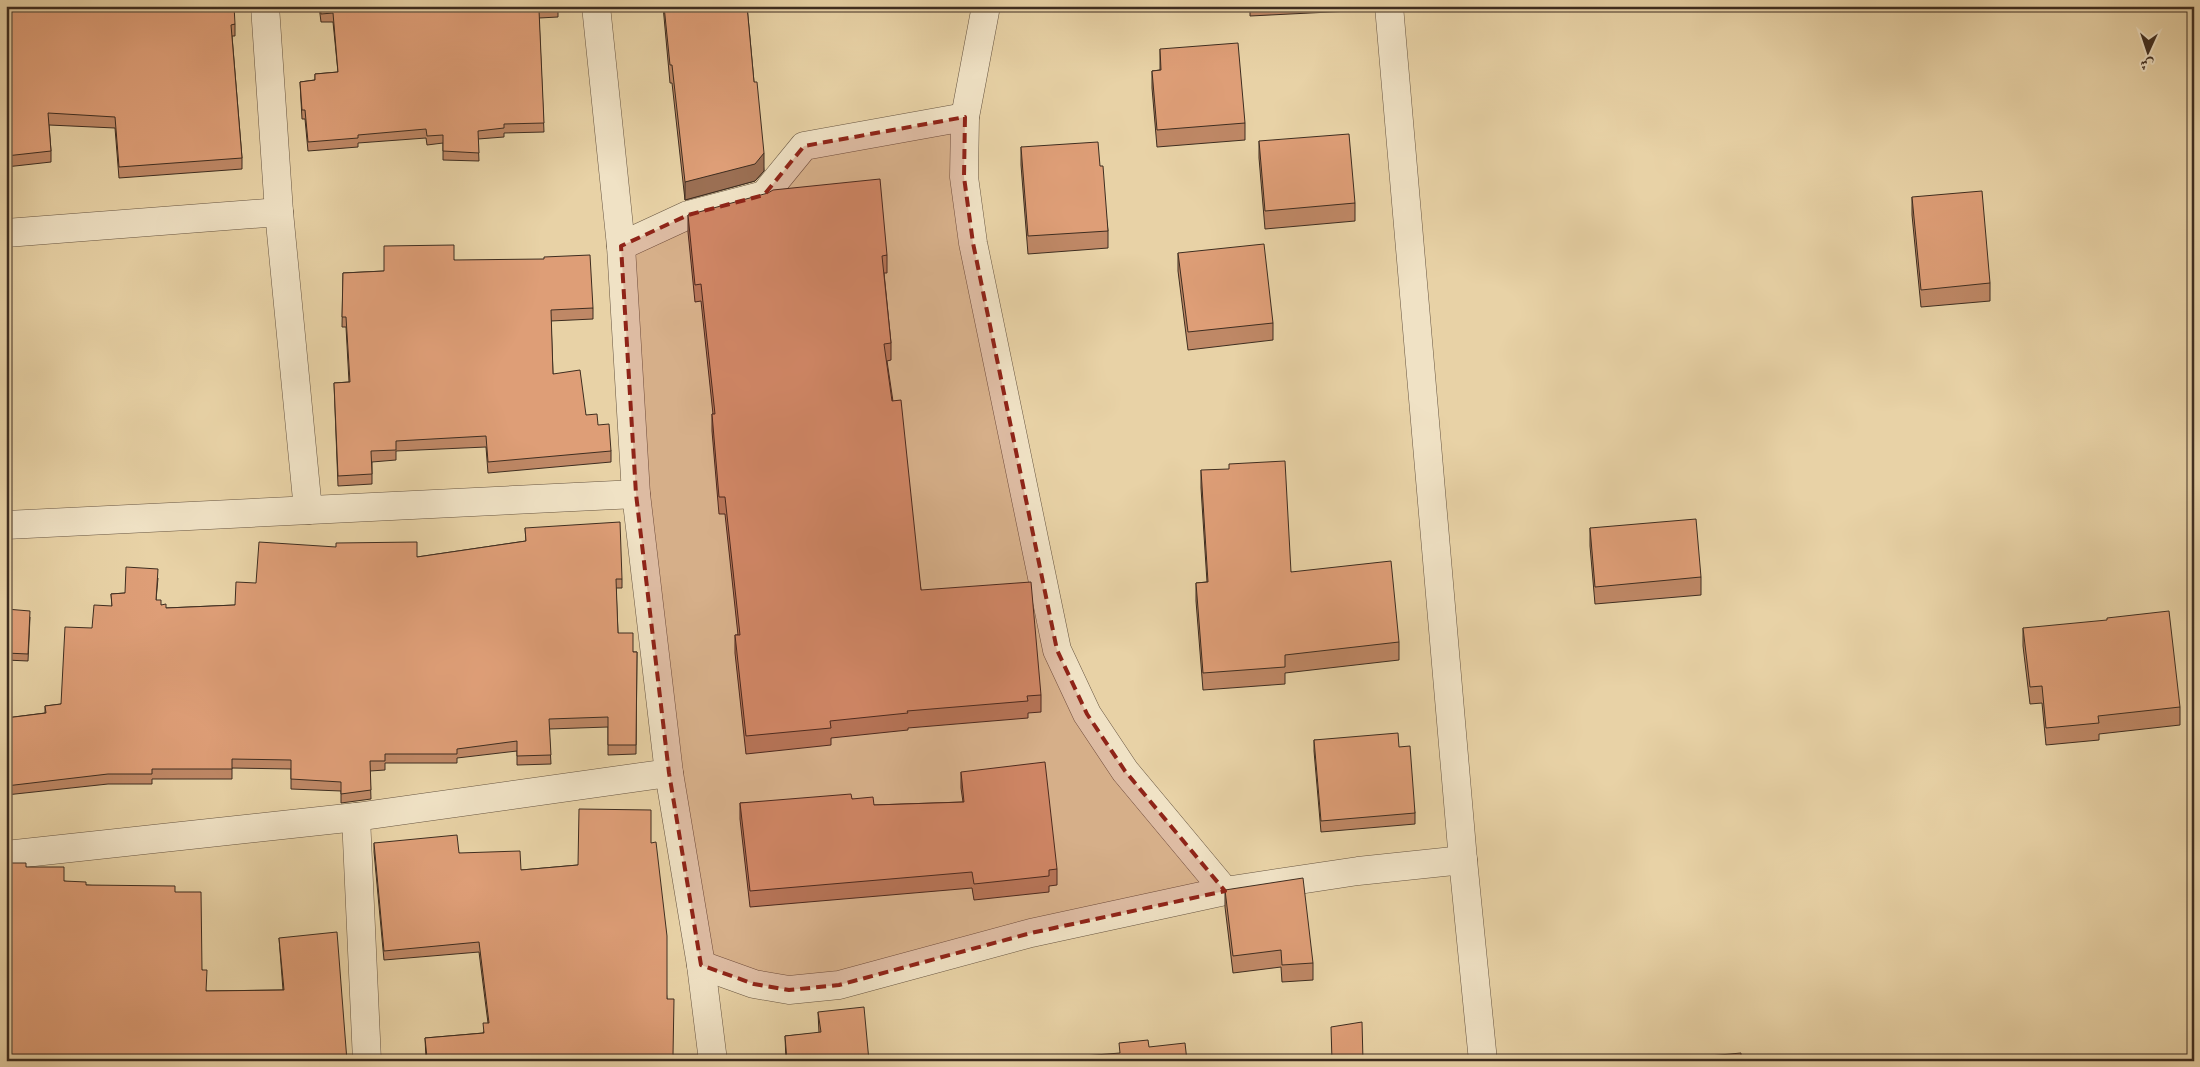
<svg xmlns="http://www.w3.org/2000/svg" width="2200" height="1067" font-family="'Libre Caslon Text',Amiri,serif">
	<rect width="100%" height="100%" fill="#e8d2a6"/>
	<filter id="stains"><feTurbulence type="fractalNoise" baseFrequency=".004" numOctaves="4"/><feColorMatrix values="0 0 0 0 .2 0 0 0 0 .09 0 0 0 0 .02 0 0 0 .5 -.17"/></filter>
	<radialGradient id="worn" r=".72"><stop offset=".6" stop-color="#630" stop-opacity="0"/><stop offset="1" stop-color="#630" stop-opacity=".3"/></radialGradient>
	<g fill="none" stroke-linecap="round" stroke-linejoin="round">
		<defs>
			<g id="minor">
				<path d="M265 6 279 212 308 510"/>
				<path d="M596 6 621 246 636 494 669 773 701 965 713 1061"/>
				<path d="M986 6 965 117 964 177 973 243 1057 650 1087 714 1125 771 1225 891"/>
				<path d="M1389 6 1463 860 1483 1061"/>
				<path d="M6 233 279 212"/>
				<path d="M621 246 688 215 764 195 804 146 965 117"/>
				<path d="M6 525 636 494"/>
				<path d="M356 817 367 1061"/>
				<path d="M6 855 356 817 669 773"/>
				<path d="M701 965 754 984 789 990 839 985 1031 933 1225 891 1358 871 1463 860"/>
			</g>
		</defs>
		<use href="#minor" stroke="#685642" stroke-width="29"/>
		<use href="#minor" stroke="#f0e2c5" stroke-width="28"/>
	</g>
	<g fill="#bf8866" stroke="#3e2d20">
		<path d="M6 6 235 24V36H232L242 158V169L119 178 115 128 49 125 51 151V162L6 167Z"/>
		<path d="M319 6H558V17L539 18 544 132 504 133V137L478 139 479 161 443 160V143L427 145 426 138 358 143V147L308 151 305 119H302L300 82 315 80V74L338 72 333 22H321Z"/>
		<path d="M663 6H747L754 82 764 171 755 181 685 200 672 83H670Z"/>
		<path d="M1250 6H1350V11L1250 16Z"/>
		<path d="M1160 49 1245 123V140L1157 147 1152 88V71L1160 70Z"/>
		<path d="M1259 141 1355 203V221L1265 229 1259 158Z"/>
		<path d="M1021 147 1100 166 1108 231V248L1028 254 1021 165Z"/>
		<path d="M1912 197 1990 283V301L1921 307 1912 215Z"/>
		<path d="M688 215 887 255V273H884L891 343V360L887 361 921 590 1041 695V712L1028 713V718L908 728V730L831 738V745L746 754 735 653V635H738L725 514H719L712 431V414H713L701 301 695 302 688 232Z"/>
		<path d="M1178 253 1273 323V340L1188 350 1178 271Z"/>
		<path d="M454 260 593 308V319L551 321 553 374 586 415 598 425 611 451V462L488 473 486 447 396 451V460L372 462V484L338 486 334 383 349 382 346 327H342L343 273 384 271Z"/>
		<path d="M1201 470 1291 572 1399 642V660L1285 673V684L1203 690 1196 601V583L1207 582 1201 488Z"/>
		<path d="M525 528 622 579V588H616L618 633 633 652H637L636 754 608 755V727L549 729 551 764 517 765V751L457 758V763H385V770L370 771 371 799 341 803V791L291 789V769L232 768V779H152V784H108L6 795V718L45 713V706L61 704 92 628 112 606 111 594 125 593 158 578 156 600 161 605 166 608 235 605 256 583 417 557 526 541Z"/>
		<path d="M1590 528 1701 577V595L1595 604 1590 546Z"/>
		<path d="M6 609 30 617 28 661 6 660Z"/>
		<path d="M2023 628 2180 707V725L2099 734V740L2046 745 2042 703 2030 704 2023 646Z"/>
		<path d="M1314 740 1399 747 1415 813V824L1321 832 1314 751Z"/>
		<path d="M961 772 1057 869V885L1049 886V892L974 900 972 888 750 907 740 819V803L852 799 874 805 963 802 961 788Z"/>
		<path d="M374 843 459 853 521 870 578 865 651 843 667 999 426 1058 425 1038 483 1033 488 1023 479 952 384 960 374 852Z"/>
		<path d="M26 867 64 881 86 885 175 892 202 970 206 991 283 990 279 938 347 1061H6Z"/>
		<path d="M1225 890 1313 963V980L1282 982 1281 967 1233 973 1225 907Z"/>
		<path d="M818 1012 869 1061H786L785 1036 819 1033Z"/>
	</g>
	<path fill="#9b6f53" stroke="#3e2d20" d="M764 153V171L755 181 685 200V182Z"/>
	<g fill="#de9e77" stroke="#3e2d20">
		<path d="M6 6H234L235 24 231 25 242 158 119 167 115 117 48 113 51 151 6 156Z"/>
		<path d="M320 6H558V9L539 10 544 123 504 124V128L478 131 479 153 443 151V135L427 136 426 129 358 135V138L308 142 305 110H302L300 82 315 80V74L338 72 333 13 321 14Z"/>
		<path d="M664 6H747L754 82H757L764 153 755 164 685 182 672 65H670Z"/>
		<path d="M1238 43 1245 123 1157 130 1152 71 1161 70 1160 49Z"/>
		<path d="M1349 134 1355 203 1265 211 1259 141Z"/>
		<path d="M1098 142 1100 166H1103L1108 231 1028 236 1021 147Z"/>
		<path d="M880 179 887 255 882 256 891 343 884 344 892 401 901 400 921 590 1031 582 1041 695 1027 696 1028 701 907 711 908 713 830 721 831 728 746 736 735 635H740L725 497H719L712 414H715L701 284 695 285 688 215 768 193 773 190Z"/>
		<path d="M1982 191 1990 283 1921 290 1912 197Z"/>
		<path d="M1264 244 1273 323 1188 332 1178 253Z"/>
		<path d="M454 245V260L544 259V257L590 255 593 308 551 310 553 374 580 370 586 415 597 414 598 425 609 424 611 451 488 462 486 436 396 441V450L371 451 372 474 338 476 334 383 350 382 346 317H342L343 273 384 271V246Z"/>
		<path d="M1285 461 1291 572 1391 561 1399 642 1285 655V667L1203 673 1196 583 1208 582 1201 470 1229 469V464Z"/>
		<path d="M1696 519 1701 577 1595 587 1590 528Z"/>
		<path d="M620 522 622 579H616L618 633H633V652H637L636 745H608V717L549 719 551 755 517 756V741L457 749V754H385V761H370L371 790 341 794V782L291 779V760L232 759V769H152V774H108L6 786V718L46 713 45 706 61 704 65 627 92 628 94 605 112 606 111 594 125 593 126 567 158 569 156 600H161V605L166 604V608L235 605 236 582 256 583 259 542 336 547V543L417 542V557L526 541 525 528Z"/>
		<path d="M6 609 30 611 28 654 6 653Z"/>
		<path d="M2169 611 2180 707 2098 716 2099 723 2046 728 2042 686 2030 687 2023 628 2107 620V618Z"/>
		<path d="M1398 733 1399 747 1410 746 1415 813 1321 821 1314 740Z"/>
		<path d="M1045 762 1057 869 1049 870V876L974 884 972 872 750 891 740 803 851 794 852 799 873 797 874 805 964 802 961 772Z"/>
		<path d="M579 809 651 810V843L656 842 667 936V999H674L673 1055H698L701 1061H415V1059L427 1058 425 1038 484 1033 483 1023H489L479 942 384 951 374 843 457 835 459 853 520 851 521 870 578 865Z"/>
		<path d="M6 863H26V867H64V881L86 882V885L175 886V892H201L202 970H207L206 991 284 990 279 938 337 932 347 1061H6Z"/>
		<path d="M1303 878 1313 963 1282 965 1281 950 1233 956 1225 890Z"/>
		<path d="M864 1007 869 1061H787L785 1036 821 1032 818 1012Z"/>
		<path d="M1362 1022 1363 1061H1332L1331 1027Z"/>
		<path d="M1148 1040 1149 1047 1185 1043 1187 1061H1079L1084 1060 1083 1056 1120 1053 1119 1043Z"/>
		<path d="M1741 1053V1061H1656Z"/>
	</g>
	<path fill="#8f2418" fill-opacity="0.2" stroke="#8f2418" stroke-width="4" stroke-dasharray="10 6" stroke-linejoin="round" d="M965 117 964 177 973 243 1057 650 1087 714 1125 771 1225 891 1031 933 839 985 789 990 754 984 701 965 669 773 636 494 621 246 688 215 764 195 804 146Z"/>
	<rect width="2200" height="1067" fill="none" stroke="#e8d2a6" stroke-width="25"/>
	<rect x="8" y="8" width="2185" height="1052" fill="none" stroke="#3e2d20" stroke-width="2.5"/>
	<rect x="12" y="12" width="2175" height="1042" fill="none" stroke="#3e2d20"/>
	<g transform="translate(2148 52) rotate(183)" stroke="#f0e2c5" stroke-width="4" paint-order="stroke">
	<path d="M0-4L9 19L0 12L-9 19Z" fill="#3e2d20"/>
	<text y="-8" font-size="14" font-weight="bold" text-anchor="middle" fill="#3e2d20">ش</text>
	</g>
	<rect width="100%" height="100%" filter="url(#stains)"/>
	<rect width="100%" height="100%" fill="url(#worn)"/>
</svg>
